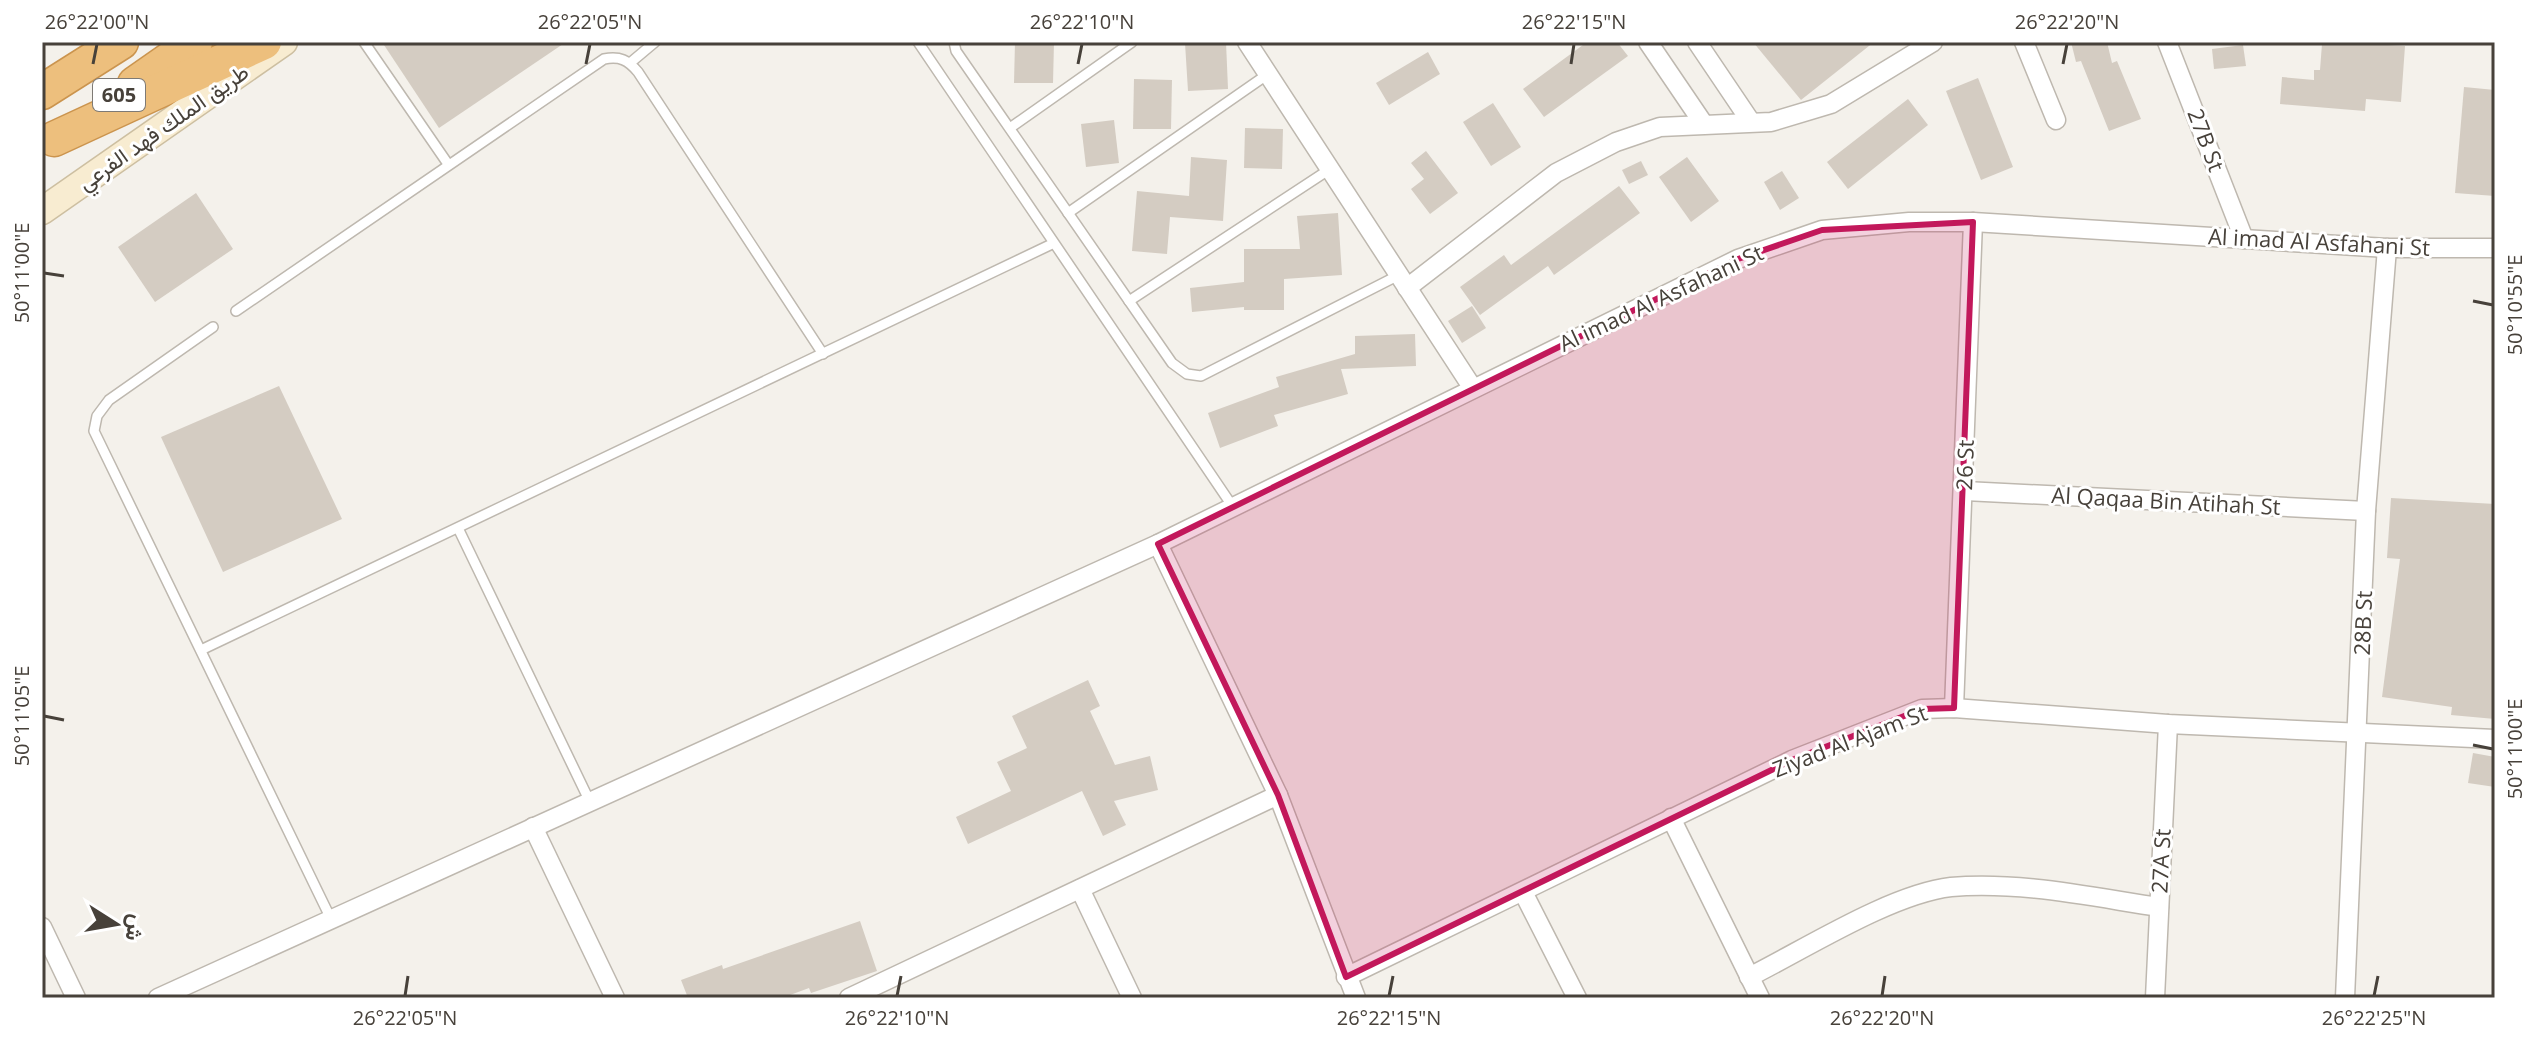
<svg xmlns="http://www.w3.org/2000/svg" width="2537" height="1040" font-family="'Open Sans',Vazirmatn,sans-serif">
	<rect width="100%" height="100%" fill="#f4f1eb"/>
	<g fill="#d4ccc2">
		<path d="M382 42H566L439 128Z"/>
		<path d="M1015 42H1054L1053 83H1014Z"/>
		<path d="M1226 42 1228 89 1188 91 1185 43Z"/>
		<path d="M1587 42H1617L1628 56 1544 117 1523 89Z"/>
		<path d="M1753 42H1874L1801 100Z"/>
		<path d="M2071 42H2107L2112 63 2117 61 2141 119 2109 131 2081 61 2076 62Z"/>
		<path d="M2335 42 2405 46 2401 102 2366 99 2365 111 2280 104 2282 77 2314 80V70H2320L2322 44Z"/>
		<path d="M2243 45 2246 66 2214 69 2212 49Z"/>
		<path d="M1428 52 1440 74 1389 105 1376 83Z"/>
		<path d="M1978 78 2013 167 1981 180 1946 91Z"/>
		<path d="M1134 79 1172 80 1171 129H1133Z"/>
		<path d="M2464 87 2495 90V196L2455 193Z"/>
		<path d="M1908 99 1928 125 1848 189 1827 162Z"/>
		<path d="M1493 103 1521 147 1491 166 1463 122Z"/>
		<path d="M1114 120 1119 163 1086 167 1081 124Z"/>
		<path d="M1245 128 1283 129 1282 169 1244 168Z"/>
		<path d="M1426 151 1458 193 1430 214 1411 189 1424 179 1411 163Z"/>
		<path d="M1191 157 1227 160 1223 221 1170 217 1167 254 1132 251 1137 191 1189 196Z"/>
		<path d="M1687 157 1719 201 1691 222 1659 177Z"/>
		<path d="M1641 161 1648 175 1629 184 1622 170Z"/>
		<path d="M1782 171 1799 198 1780 210 1764 182Z"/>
		<path d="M1619 186 1640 213 1554 275 1548 266 1480 315 1460 287 1504 255 1511 265Z"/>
		<path d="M196 193 233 249 155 302 118 247Z"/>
		<path d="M1338 213 1342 275 1284 279V310H1244V307L1192 312 1190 288 1244 282V249H1300L1297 216Z"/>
		<path d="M1472 306 1486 328 1462 343 1448 321Z"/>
		<path d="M1415 334 1416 366 1341 369 1348 394 1274 415 1278 426 1220 448 1208 413 1279 387 1276 377 1355 354V336Z"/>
		<path d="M279 386 342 519 223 572 161 437Z"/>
		<path d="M2391 498 2495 504V719L2451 715 2452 707 2382 697 2400 559 2387 558Z"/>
		<path d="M1088 680 1100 706 1090 711 1115 765 1150 756 1158 790 1114 801 1126 825 1103 836 1082 791 968 844 956 817 1011 791 997 762 1027 748 1012 716Z"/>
		<path d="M2473 753 2495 757V787L2468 783Z"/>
		<path d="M860 921 877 971 811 993 809 988 782 998H688L681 980 722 965 723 969Z"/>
	</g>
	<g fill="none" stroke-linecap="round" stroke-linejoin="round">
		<defs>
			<g id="service">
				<path d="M364 42 448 164"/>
				<path d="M918 42 1233 507"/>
				<path d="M954 42 956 51 1172 363 1187 374 1201 376 1399 275"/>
				<path d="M630 63 655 42"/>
				<path d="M1010 128 1132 42"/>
				<path d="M1068 213 1268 74"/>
				<path d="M1129 301 1330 169"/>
				<path d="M236 311 604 59C620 56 628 60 638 72L823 354"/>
				<path d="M213 327 109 400 97 416 94 431 331 919"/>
				<path d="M458 528 590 802"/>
				<path d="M201 650 1052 244"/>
			</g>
			<g id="minor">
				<path d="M1247 42 1472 387"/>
				<path d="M1648 42 1703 123"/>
				<path d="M1697 42 1751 122"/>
				<path d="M2024 42 2056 120"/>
				<path d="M2167 42 2244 239"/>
				<path d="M1407 288 1556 173 1616 142 1660 127 1771 122 1831 104 1933 42"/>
				<path d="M1965 491 2366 511"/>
				<path d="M1158 544 1278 795 1356 998"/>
				<path d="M1954 708 1973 222"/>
				<path d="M1671 818 1760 998"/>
				<path d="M533 827 615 998"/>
				<path d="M1080 889 1132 998"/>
				<path d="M1523 892 1577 998"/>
				<path d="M42 927 76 998"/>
				<path d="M1346 977 1792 760 1922 709 1954 708 2168 724 2495 739"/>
				<path d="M1749 977C1805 949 1891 894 1951 887 2019 881 2092 897 2159 907"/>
				<path d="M158 998 1158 544 1738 259 1822 230 1909 222H1973L2387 248H2495"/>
				<path d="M849 998 1278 795"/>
				<path d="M2155 998 2168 724"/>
				<path d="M2345 998 2366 511 2387 248"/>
			</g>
			<path id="secondary" d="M42 211 284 42"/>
			<g id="motorway">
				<path d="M135 84 195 42"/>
				<path d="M42 92 121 42"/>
				<path d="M54 139 264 42"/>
			</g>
		</defs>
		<use href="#service" stroke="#beb8af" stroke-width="12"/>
		<use href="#minor" stroke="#beb8af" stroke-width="21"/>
		<use href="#secondary" stroke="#cdbfa1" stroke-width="29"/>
		<use href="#motorway" stroke="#cb944e" stroke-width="37"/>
		<use href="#service" stroke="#fff" stroke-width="9"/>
		<use href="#minor" stroke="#fff" stroke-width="18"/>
		<use href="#secondary" stroke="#f8ecd1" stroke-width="26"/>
		<use href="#motorway" stroke="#edbf7d" stroke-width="34"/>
	</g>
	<path fill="#c2185b" fill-opacity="0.2" stroke="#c2185b" stroke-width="6" stroke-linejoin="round" d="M1973 222 1954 708 1922 709 1792 760 1346 977 1278 795 1158 544 1738 259 1822 230Z"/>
	<path fill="none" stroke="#47413a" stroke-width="3" d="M93 64 97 44M586 64 590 44M1078 64 1082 44M1571 64 1574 44M2063 64 2067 44M44 273 64 276M2473 301 2493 305M44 716 64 720M2473 745 2493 749M405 996 408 976M897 996 901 976M1389 996 1393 976M1882 996 1885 976M2374 996 2378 976"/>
	<g text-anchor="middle" stroke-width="6" stroke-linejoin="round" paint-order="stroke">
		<rect fill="#fff" stroke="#7e7a75" stroke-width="2" x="93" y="79" width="52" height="32" rx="6"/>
		<g font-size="20" font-weight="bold" fill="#47413a">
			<text x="119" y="102">605</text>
		</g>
		<g font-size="22" fill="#47413a" stroke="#fff">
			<text transform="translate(163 127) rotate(-35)" y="8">طريق الملك فهد الفرعي</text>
			<text transform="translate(2206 140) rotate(69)" y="8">27B St</text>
			<text transform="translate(2319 242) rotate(3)" y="8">Al imad Al Asfahani St</text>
			<text transform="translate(1661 298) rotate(-25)" y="8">Al imad Al Asfahani St</text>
			<text transform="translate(1965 465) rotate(-88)" y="8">26 St</text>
			<text transform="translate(2166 501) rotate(3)" y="8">Al Qaqaa Bin Atihah St</text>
			<text transform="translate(2363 623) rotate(-88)" y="8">28B St</text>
			<text transform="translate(1850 741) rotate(-21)" y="8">Ziyad Al Ajam St</text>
			<text transform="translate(2161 861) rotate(-87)" y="8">27A St</text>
		</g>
	</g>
	<rect width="2537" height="1040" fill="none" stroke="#ffffff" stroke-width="88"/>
	<g transform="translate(116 924) rotate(101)" stroke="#ffffff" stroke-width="6" paint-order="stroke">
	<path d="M0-6L14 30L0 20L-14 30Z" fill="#47413a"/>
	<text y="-12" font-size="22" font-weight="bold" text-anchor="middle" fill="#47413a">ش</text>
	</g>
	<rect x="44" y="44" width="2449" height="952" fill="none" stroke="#47413a" stroke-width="3"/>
	<g font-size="20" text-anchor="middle" fill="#47413a">
		<text x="97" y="29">26°22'00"N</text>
		<text x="590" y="29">26°22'05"N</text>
		<text x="1082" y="29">26°22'10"N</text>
		<text x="1574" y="29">26°22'15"N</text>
		<text x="2067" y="29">26°22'20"N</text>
		<text transform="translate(22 273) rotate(-90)" y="7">50°11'00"E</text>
		<text transform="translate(2515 305) rotate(-90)" y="7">50°10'55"E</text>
		<text transform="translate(22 716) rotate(-90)" y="7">50°11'05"E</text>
		<text transform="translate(2515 749) rotate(-90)" y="7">50°11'00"E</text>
		<text x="405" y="1025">26°22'05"N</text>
		<text x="897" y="1025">26°22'10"N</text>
		<text x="1389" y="1025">26°22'15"N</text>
		<text x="1882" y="1025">26°22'20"N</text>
		<text x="2374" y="1025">26°22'25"N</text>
	</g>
</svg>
